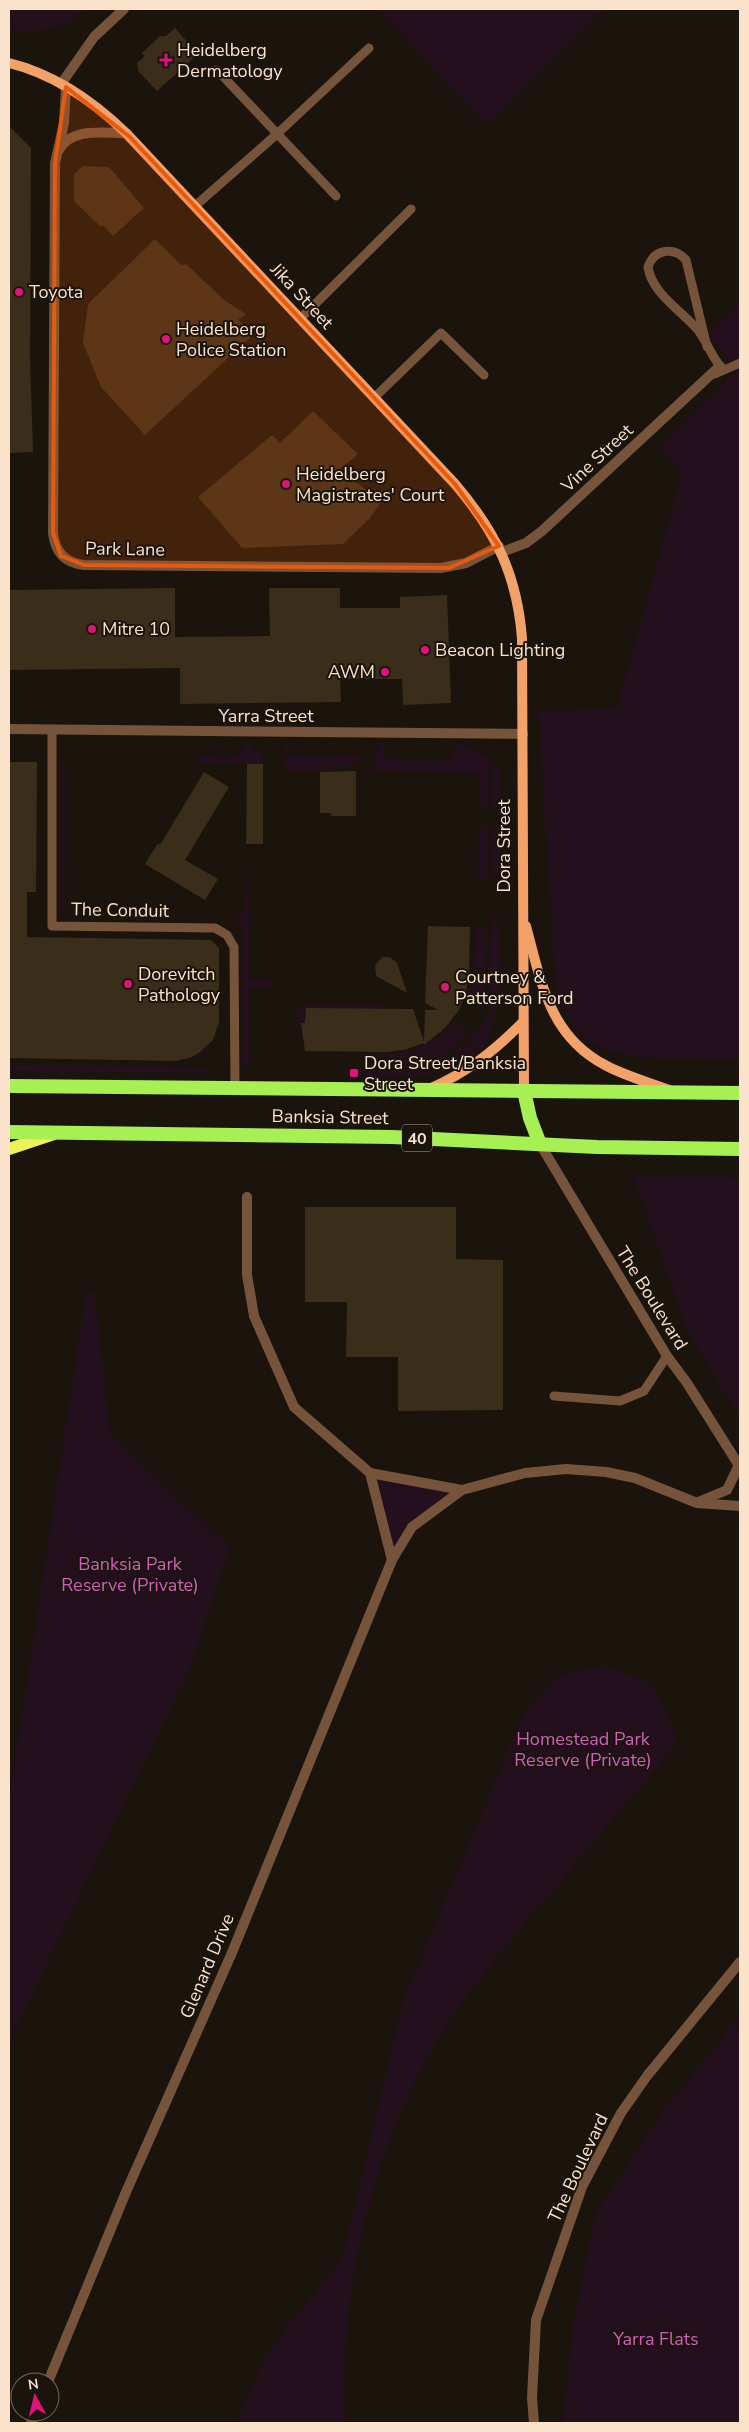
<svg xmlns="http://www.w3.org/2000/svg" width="749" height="2432" font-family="'Nunito Sans',sans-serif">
	<rect width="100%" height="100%" fill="#1a140c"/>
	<g fill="#24101d">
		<path d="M9 9H85C59 33 43 31 9 30Z"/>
		<path d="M377 9H605L486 125Z"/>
		<path d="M740 302V1061C698 1059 614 1065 582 1036 569 1024 562 1006 556 989L538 711 617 708 682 473 657 447 738 370 707 334Z"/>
		<path d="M224 742 226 743 216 757 235 758 249 742 254 750 262 752 263 764H199L192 773 189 772 201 756H212Z"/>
		<path d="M286 743 291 744 285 754 286 756 355 755 359 756 358 766H333V771L331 772 287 771 282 755Z"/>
		<path d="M381 743 389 744 382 754 386 759 447 760 462 744 489 757 488 809H479L480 773 373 772 375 756Z"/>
		<path d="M493 758 501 771 500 804 492 809Z"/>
		<path d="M60 763H66L64 913H59Z"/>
		<path d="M479 826H488V878L478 879Z"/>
		<path d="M492 826 500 832 499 876 492 878Z"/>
		<path d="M246 844 247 890H252L249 899V980L271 981V987H249V1066H242V929L234 918 223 915 246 914Z"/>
		<path d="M491 914 499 925C498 966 506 1016 481 1051L468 1039 489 1015Z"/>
		<path d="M476 929H487L486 969 474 968Z"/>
		<path d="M474 973H486L485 991 477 996 467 998Z"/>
		<path d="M306 1003 383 1005V1017L381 1009 306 1008 305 1023H301V1029H296L297 1009Z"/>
		<path d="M454 1023 470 1030 430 1068H391L390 1054C416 1051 436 1042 454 1023Z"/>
		<path d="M465 1042 478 1054C445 1083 400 1075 358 1075V1072H432Z"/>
		<path d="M9 1065 210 1067V1073L9 1071Z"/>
		<path d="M633 1175 740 1178V1419L686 1327Z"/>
		<path d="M86 1293H95L110 1434 230 1548 191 1666 9 2041V1800Z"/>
		<path d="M377 1479 450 1492 411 1523 394 1549Z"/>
		<path d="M604 1665 651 1683 664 1704 678 1742C637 1791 595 1840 554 1889 521 1928 487 1967 458 2009 376 2127 339 2281 345 2423H237L265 2356 343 2256 403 2001 523 1715 555 1677Z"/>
		<path d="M740 2016V2423H563L572 2332 595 2215 661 2114Z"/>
	</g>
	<g fill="#3a2d1a">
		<path d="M175 28 198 54 157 91 138 71 137 63 145 56 142 53 160 36H166Z"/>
		<path d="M9 126 31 148 30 359 33 452 9 453Z"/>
		<path d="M83 166 109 167 144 208 113 236 103 225 101 227 74 201V174Z"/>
		<path d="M155 239 181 265 186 264 224 300 246 314 238 320 254 334 145 435 101 387 83 343 88 304Z"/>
		<path d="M313 411 358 454 339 470 382 501 370 518 343 544 242 548 198 497 272 435 280 443Z"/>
		<path d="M175 588V637L270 636 269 588H340V608H400V597L447 595 451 703 403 705 402 679H340L341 702 180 704V668L9 670V590Z"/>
		<path d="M9 762H37L36 892H27V937L211 940 219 948V1022L213 1040 200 1052 192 1057 177 1061 9 1058Z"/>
		<path d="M247 764H263V844H246Z"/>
		<path d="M356 771V816H331V813H320V772Z"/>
		<path d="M204 772 229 787 185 860 218 879 205 900 145 864 158 843 160 845Z"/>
		<path d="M428 926 470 927 469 973 466 993 459 1010 445 1028 424 1045V1043L404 1050 386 1052 305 1051 301 1023H305L306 1008 413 1009 424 1042 425 1010H438L425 1003Z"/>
		<path d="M382 957H390L397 963 407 993 376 976 375 965Z"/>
		<path d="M305 1207H456V1259L503 1260V1410L398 1411V1357H346L347 1302H305Z"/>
	</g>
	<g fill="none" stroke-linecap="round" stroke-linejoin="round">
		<g stroke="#75543b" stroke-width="9">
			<path d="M217 70 336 196"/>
			<path d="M195 206 277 134 369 48"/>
			<path d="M301 318 411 209"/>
			<path d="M707 347 686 260C674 246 654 249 648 267 652 294 682 311 698 330 707 342 711 355 720 366"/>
			<path d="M715 374 740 363"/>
			<path d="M375 397 441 333 484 375"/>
			<path d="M52 730V926L215 928 227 935 234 947 235 1088"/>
			<path d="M554 1396 620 1401 644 1391 667 1356"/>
		</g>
		<g stroke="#75543b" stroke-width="10">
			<path d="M61 84 94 37 124 9"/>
			<path d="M66 87 64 123 55 163 53 533C55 552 65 563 84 565L441 568 466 563 499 546"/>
			<path d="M59 150C71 127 104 133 126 133"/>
			<path d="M502 552 526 543 542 531 720 366"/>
			<path d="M9 729 523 734"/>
			<path d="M540 1144 667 1356 687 1383 740 1467"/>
			<path d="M247 1197V1275L254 1316 294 1407 370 1473 462 1490"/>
			<path d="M370 1473 392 1560"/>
			<path d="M698 1502 727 1490 739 1465"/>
			<path d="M48 2382 126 2192 231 1955 392 1560 412 1527 462 1490 525 1473 566 1469 606 1472 635 1478 697 1503 740 1506"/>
			<path d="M31 2423 36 2412"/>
			<path d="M534 2423 532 2398 536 2320 582 2187 621 2113 647 2076 740 1962"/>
		</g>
		<g stroke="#f2a269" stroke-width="10">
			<path d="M9 63C54 74 93 101 126 133L455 484C496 532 517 575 522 638L524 1091"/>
			<path d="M526 926C541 981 549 1036 605 1065 625 1076 648 1082 669 1090"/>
			<path d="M431 1088C468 1072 495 1050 523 1022"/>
		</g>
		<path stroke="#eff15a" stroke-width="12" d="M9 1149 54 1134"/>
		<g stroke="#a6f054" stroke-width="14">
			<path d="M9 1086 740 1093"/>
			<path d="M524 1091 530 1118 540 1144"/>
			<path d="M9 1132 392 1137 597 1147 740 1149"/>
		</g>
	</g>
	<path fill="#e8590c" fill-opacity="0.2" stroke="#e8590c" stroke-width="4" stroke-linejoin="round" d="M66 87 130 137 455 484 499 546 449 568 84 565 61 556 53 533 55 163Z"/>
	<g fill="#de137b" stroke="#1a140c" stroke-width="2">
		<path d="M163.5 52.5h5v5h5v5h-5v5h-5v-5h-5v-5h5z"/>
		<circle cx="19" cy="292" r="5"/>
		<circle cx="166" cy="339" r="5"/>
		<circle cx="286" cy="484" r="5"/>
		<circle cx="92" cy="629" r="5"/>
		<circle cx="425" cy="650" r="5"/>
		<circle cx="385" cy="672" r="5"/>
		<circle cx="128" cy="984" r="5"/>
		<circle cx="445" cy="987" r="5"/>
		<rect x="349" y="1068" width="10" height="10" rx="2.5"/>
	</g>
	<g text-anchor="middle" stroke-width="4" stroke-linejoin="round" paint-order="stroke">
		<rect fill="#1a140c" stroke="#b8a491" stroke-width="1" x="402" y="1124.5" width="30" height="27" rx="4"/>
		<g font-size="16" font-weight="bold" fill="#fbe2ca">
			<text x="417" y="1144">40</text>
		</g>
		<g font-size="18" fill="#fbe2ca" stroke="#1a140c" text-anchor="start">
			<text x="177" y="56">Heidelberg<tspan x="177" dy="21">Dermatology</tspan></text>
			<text x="29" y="298">Toyota</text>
			<text x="176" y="335">Heidelberg<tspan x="176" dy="21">Police Station</tspan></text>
			<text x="296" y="480">Heidelberg<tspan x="296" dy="21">Magistrates' Court</tspan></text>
			<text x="102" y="635">Mitre 10</text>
			<text x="435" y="656">Beacon Lighting</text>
			<text x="375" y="678" text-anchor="end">AWM</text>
			<text x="138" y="980">Dorevitch<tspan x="138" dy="21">Pathology</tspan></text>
			<text x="455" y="983">Courtney &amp;<tspan x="455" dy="21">Patterson Ford</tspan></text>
			<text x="364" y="1069">Dora Street/Banksia<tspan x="364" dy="21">Street</tspan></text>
		</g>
		<g font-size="18" fill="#fbe2ca" stroke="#1a140c">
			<text transform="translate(302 296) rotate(47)" y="6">Jika Street</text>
			<text transform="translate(597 458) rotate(-43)" y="6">Vine Street</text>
			<text transform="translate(125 549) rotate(1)" y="6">Park Lane</text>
			<text x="266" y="722">Yarra Street</text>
			<text transform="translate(504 846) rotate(-90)" y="6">Dora Street</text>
			<text transform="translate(120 910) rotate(1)" y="6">The Conduit</text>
			<text transform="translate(330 1117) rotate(1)" y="6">Banksia Street</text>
			<text transform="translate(652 1298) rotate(58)" y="6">The Boulevard</text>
			<text transform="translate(207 1966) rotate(-67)" y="6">Glenard Drive</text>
			<text transform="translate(578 2168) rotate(-65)" y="6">The Boulevard</text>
		</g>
		<g font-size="18" fill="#d35dc3" stroke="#1a140c">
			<text x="130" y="1570">Banksia Park<tspan x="130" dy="21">Reserve (Private)</tspan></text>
			<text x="583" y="1745">Homestead Park<tspan x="583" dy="21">Reserve (Private)</tspan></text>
			<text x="656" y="2345">Yarra Flats</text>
		</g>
	</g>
	<rect width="749" height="2432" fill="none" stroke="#fbe2ca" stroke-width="20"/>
	<g transform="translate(35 2397) rotate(352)"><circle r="24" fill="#1a140c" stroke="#746658"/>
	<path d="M0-4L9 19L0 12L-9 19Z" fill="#de137b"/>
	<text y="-8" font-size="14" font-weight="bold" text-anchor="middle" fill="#fbe2ca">N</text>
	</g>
</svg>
